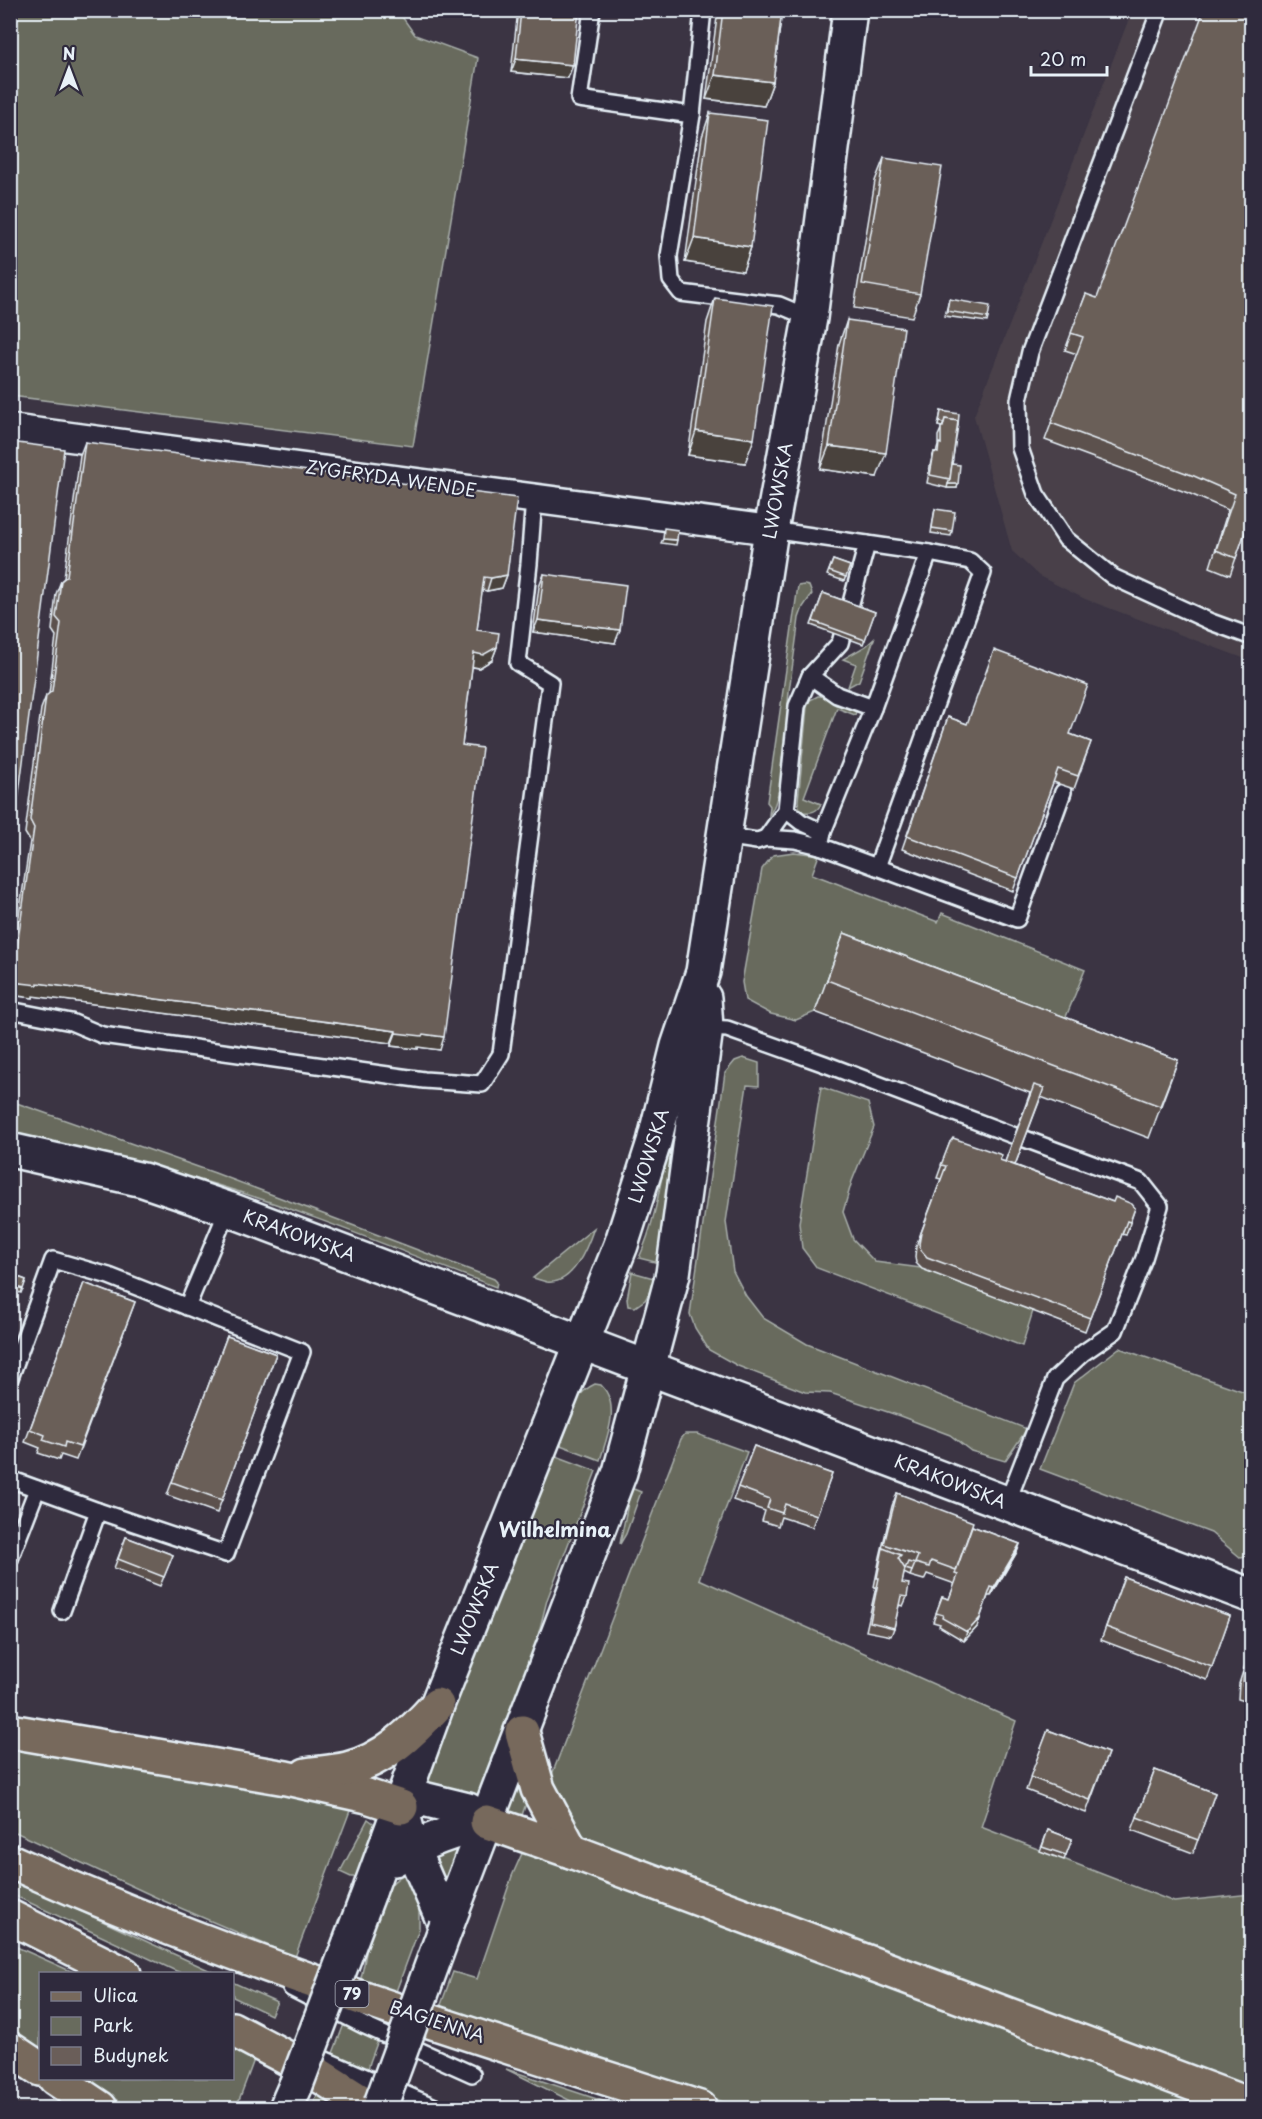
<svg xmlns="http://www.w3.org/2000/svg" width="1262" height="2119" font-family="'Playpen Sans',sans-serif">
	<rect width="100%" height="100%" fill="#3b3443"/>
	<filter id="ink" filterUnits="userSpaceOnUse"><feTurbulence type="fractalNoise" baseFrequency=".0167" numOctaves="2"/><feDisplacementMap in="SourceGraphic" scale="12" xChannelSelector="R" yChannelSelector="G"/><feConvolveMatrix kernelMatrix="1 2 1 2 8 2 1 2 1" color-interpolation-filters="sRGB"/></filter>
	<g filter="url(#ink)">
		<path fill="#49414a" d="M1132 11H1251V661L1085 599 1039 576 1012 551 974 416Z"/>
		<g fill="#686b5d" stroke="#a8aeaa" stroke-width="1.5">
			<path d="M11 10 398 11 415 35 478 58 413 446 11 396Z"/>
			<path d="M804 585 809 586 812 594 803 607 799 618C796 643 792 667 789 692 786 720 785 796 769 815L770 806 767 802 798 586Z"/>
			<path d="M874 639 859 681 848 687 856 664 843 659 866 646Z"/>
			<path d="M818 696H823L836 705 854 708 856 711 855 715 837 708 804 797 821 804C817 812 811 813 803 812L799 807 798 801 807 707 810 700Z"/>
			<path d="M794 852 819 855 812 874 938 922 942 913 1085 970 1053 1049 832 966 815 1012 796 1020 771 1014 745 1000 742 982 762 869 773 855Z"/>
			<path d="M743 1058 759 1063V1086L747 1085 726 1222 733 1271 746 1296 763 1318 807 1344 1027 1429 1005 1461 971 1451 950 1435 900 1416 830 1393 805 1392 738 1366 709 1350 695 1328 690 1314 725 1073 735 1061Z"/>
			<path d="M821 1087 868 1103 874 1127 852 1181 843 1212 853 1239 875 1262 921 1268 1033 1311 1022 1346 817 1268 802 1248 799 1223Z"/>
			<path d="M11 1101 215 1173 494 1279 497 1282 496 1287C402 1252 310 1213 214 1184 147 1164 78 1150 11 1134Z"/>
			<path d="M671 1141H677L659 1263 639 1258C655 1223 660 1186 667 1149Z"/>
			<path d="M594 1228C587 1248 573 1285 547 1282 542 1281 537 1279 533 1278Z"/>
			<path d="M632 1272 657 1279 645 1300 635 1307 628 1306 627 1299Z"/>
			<path d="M1119 1348 1251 1394V1556L1241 1558 1211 1533 1040 1469 1074 1383Z"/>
			<path d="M595 1384 601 1385C621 1405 607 1437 600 1460L555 1443C565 1422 572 1394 595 1384Z"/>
			<path d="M685 1434H697L747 1452 699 1579 1016 1721 981 1827 1174 1902 1251 1894V2091L592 1842 573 1826 548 1785 681 1439Z"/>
			<path d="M551 1454 596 1471 547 1600 523 1696 481 1803 425 1786Z"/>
			<path d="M631 1488 641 1492 626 1534 620 1544Z"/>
			<path d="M11 1749 321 1799 351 1808 295 1957 164 1901 11 1830Z"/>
			<path d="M521 1775 530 1792 521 1818 509 1813 507 1810Z"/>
			<path d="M368 1819 376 1825 359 1877H351L340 1872Z"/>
			<path d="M463 1843 447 1889 432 1855Z"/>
			<path d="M524 1849 1219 2108H742L439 2010 453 1972 477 1979 512 1876Z"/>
			<path d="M408 1872 419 1903V1929L370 2062 367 2073 364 2108H312L359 1985C371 1947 366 1892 408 1872Z"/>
			<path d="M11 1879 215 1973H182L176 1971 11 1894Z"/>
			<path d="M10 1944 75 1973 40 1974V2049L11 2029Z"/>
			<path d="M232 1982 277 2002 271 2015 233 1997Z"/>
			<path d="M233 2046 255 2057 236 2108H130L85 2079 232 2078Z"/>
			<path d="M506 2069 624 2108H585Z"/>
		</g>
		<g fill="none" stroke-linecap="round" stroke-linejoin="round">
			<defs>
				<g id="service">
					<path d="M592 10 579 99 692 115"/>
					<path d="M703 10 692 115 669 256 671 280 681 293 779 305 810 318"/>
					<path d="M1160 10 1030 352 1019 400 1020 448 1036 494 1066 539 1113 577 1211 622 1252 637"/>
					<path d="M771 530 867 544"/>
					<path d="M810 676 837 695 873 708"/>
					<path d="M786 810 801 822 823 832"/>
					<path d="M724 836 757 841 766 838 795 840 820 846 823 832 873 708 929 553 970 561 983 573 877 867"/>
					<path d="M766 838 786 810 797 706 810 676 840 643 867 544 929 553"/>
					<path d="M820 846 1017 919 1063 792"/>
					<path d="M10 1010 71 1022 102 1035 424 1080 482 1084 501 1054 550 683 518 663 529 564 534 498"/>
					<path d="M706 1028 727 1029 825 1064 1015 1136"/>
					<path d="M187 1307 228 1209"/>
					<path d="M10 1378 53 1260 109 1276 302 1352 226 1554 98 1511 10 1479"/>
					<path d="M1007 1503 1055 1379 1083 1353 1115 1331 1144 1258 1160 1206 1141 1182 1025 1139"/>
					<path d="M10 1559 37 1489"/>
					<path d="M62 1611 98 1511"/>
					<path d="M291 1988 365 2026 472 2074"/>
					<path d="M307 2052 437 2108"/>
				</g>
				<path id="minor" d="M10 429 771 530"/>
				<g id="tertiary">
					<path d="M10 1150 143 1180 228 1209 1252 1596"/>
					<path d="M401 1807 412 1848 446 1927"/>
					<path d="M401 1807 423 1799 468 1810 487 1822"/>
					<path d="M394 1859C424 1841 454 1831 487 1822"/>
					<path d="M369 1892 437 1705 621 1245 654 1142 678 1046 703 972 771 530 810 318 850 10"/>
					<path d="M446 1927 620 1472 673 1274 706 1028 704 998"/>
					<path d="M286 2108 296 2085"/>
				</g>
				<g id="primary">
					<path d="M10 1731 286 1778 367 1796 401 1807"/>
					<path d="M522 1732 538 1789 571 1851"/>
					<path d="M306 1775C319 1773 334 1772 347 1769 384 1760 413 1732 437 1705"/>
					<path d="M487 1822 571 1851 1252 2106"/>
					<path d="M10 1861C233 1962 467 2034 700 2108"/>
					<path d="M10 1917 124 1974"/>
					<path d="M232 2029 319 2075 371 2108"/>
					<path d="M10 2049 40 2069"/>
					<path d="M55 2078 100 2108"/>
				</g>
			</defs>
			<use href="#service" stroke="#e8f1f8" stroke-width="20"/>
			<use href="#minor" stroke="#e8f1f8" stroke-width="33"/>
			<use href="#tertiary" stroke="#e8f1f8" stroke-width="38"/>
			<use href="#primary" stroke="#e8f1f8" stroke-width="38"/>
			<use href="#service" stroke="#2f2a3d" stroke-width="15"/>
			<use href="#minor" stroke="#2f2a3d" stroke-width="28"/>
			<use href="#tertiary" stroke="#2f2a3d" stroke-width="33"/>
			<use href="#primary" stroke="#77695c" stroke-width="33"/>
			<defs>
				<g id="tertiary-bridge">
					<path d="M296 2085 369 1892"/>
					<path d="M381 2104 446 1927"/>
				</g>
			</defs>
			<use href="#tertiary-bridge" stroke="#e8f1f8" stroke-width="38" stroke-linecap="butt"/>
			<use href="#tertiary-bridge" stroke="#2f2a3d" stroke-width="33"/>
		</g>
		<g fill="#5b514d" stroke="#e8f1f8" stroke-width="1.5">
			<path d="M518 10H579L568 78 511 72Z"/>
			<path d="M718 10H782L773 82 764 106 706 99Z"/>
			<path d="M710 113 751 247 743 271 685 262 702 137Z"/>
			<path d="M884 158 920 294 912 317 854 308 875 181Z"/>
			<path d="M1086 294 1251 515 1230 575 1210 567 1228 510 1188 493 1045 440 1077 354 1065 350Z"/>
			<path d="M715 298 745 463 688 455 707 322Z"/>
			<path d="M949 299 988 318 987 322 945 316Z"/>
			<path d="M847 320 877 477 820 469 839 344Z"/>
			<path d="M941 411 958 425 952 464 957 488H947L927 483 931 461 934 452 936 453 938 446V436L942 427 938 426Z"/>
			<path d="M85 442 507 575 502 588 487 591 482 590 477 630 497 647 492 660 479 668 472 667 462 745 440 1050 418 1047V1049L391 1046V1043L33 996V998L10 995V975L30 841 25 833 41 709 46 696 49 694 56 636 52 630 56 594 61 581 64 578 80 455Z"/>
			<path d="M935 509 952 531 951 536 931 533 934 514Z"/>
			<path d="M833 560 850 566 844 581 827 575Z"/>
			<path d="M544 574 615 643 533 632 539 587Z"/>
			<path d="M823 593 875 612 863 644 811 625Z"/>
			<path d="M948 717 967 724 1070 734 1091 742 1074 789 1053 782 1013 891 902 849Z"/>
			<path d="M844 933 1178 1060 1149 1138 1041 1097 1015 1165 1113 1202 1135 1208 1126 1235 1122 1234 1085 1331 922 1269 916 1263 915 1257 916 1246 941 1179 937 1178 950 1142 1005 1162 1030 1093 815 1012Z"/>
			<path d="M10 1274 26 1280 21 1293 10 1290Z"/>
			<path d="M84 1283 135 1302 76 1460 61 1455 59 1460 38 1453 40 1448 25 1442Z"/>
			<path d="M227 1336 276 1354 217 1513 167 1495Z"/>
			<path d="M754 1446 832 1474 812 1527 781 1517 778 1526 762 1521 765 1511 733 1500Z"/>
			<path d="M897 1493 972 1526 1020 1544 1017 1552 991 1596H988L977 1627 964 1641 939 1626 940 1624 933 1622 942 1597 949 1599 955 1584 927 1574 924 1580 910 1576 912 1571 910 1576 904 1573 902 1583 907 1597 903 1606 899 1605 894 1628 891 1636 866 1631 876 1587H874L880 1557 892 1506Z"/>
			<path d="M126 1537 173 1555 160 1586 114 1568Z"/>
			<path d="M1124 1577 1230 1616 1207 1680 1101 1640Z"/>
			<path d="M1251 1646V1703L1238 1699 1239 1684Z"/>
			<path d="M1251 1718V1740L1247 1739Z"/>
			<path d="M1048 1730 1108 1753 1086 1813 1026 1790Z"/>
			<path d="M1155 1770 1215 1793 1193 1853 1132 1830Z"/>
			<path d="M1048 1830 1072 1839 1064 1860 1040 1851Z"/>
		</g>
		<g fill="#4a423e" stroke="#e8f1f8" stroke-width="1.5">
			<path d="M516 59 573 65 568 78 511 72Z"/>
			<path d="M715 75 773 82 764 106 706 99Z"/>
			<path d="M694 238 751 247 743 271 685 262Z"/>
			<path d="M939 422 944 423 942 427 938 426Z"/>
			<path d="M696 431 754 439 745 463 688 455Z"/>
			<path d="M829 446 886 453 877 477 820 469Z"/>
			<path d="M948 484H958L957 488H947Z"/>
			<path d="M663 539 677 540 676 545 661 543Z"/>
			<path d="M507 575 502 588 487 591 491 578Z"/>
			<path d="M538 620 620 630 615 643 533 632Z"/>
			<path d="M497 647 492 660 479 668 469 666 474 653Z"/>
			<path d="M12 982 38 983 396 1031 391 1043 33 996V998L10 995V987Z"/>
			<path d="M396 1033 423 1034 444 1037 440 1050 418 1047V1049L391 1046Z"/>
			<path d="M1020 1544 1017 1552 991 1596 994 1588Z"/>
			<path d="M980 1618 977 1627 964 1641 967 1632Z"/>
		</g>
		<g fill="#6a5e59" stroke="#e8f1f8" stroke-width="1.5">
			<path d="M521 10H579L573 65 516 59Z"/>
			<path d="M723 10H782L773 82 715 75Z"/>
			<path d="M1204 10H1251V515L1236 558 1216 550 1235 494 1194 476 1051 423 1083 337 1071 333 1086 294 1097 298Z"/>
			<path d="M710 113 768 120 751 247 694 238Z"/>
			<path d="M884 158 942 167 920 294 862 284Z"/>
			<path d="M715 298 773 306 754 439 696 431Z"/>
			<path d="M949 299 990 306 988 318 947 311Z"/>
			<path d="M847 320 904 328 886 453 829 446Z"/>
			<path d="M941 411 959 414 958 425 957 424 958 421 945 419 944 423 939 422Z"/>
			<path d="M945 419 958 421 950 479 930 475 934 452 938 453 939 443 941 444V427H943Z"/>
			<path d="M10 442 64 449 10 861Z"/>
			<path d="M85 442 517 498 507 575 491 578 484 577 477 630 499 633 497 647 483 655 474 653 462 745 482 748 444 1037 423 1034 422 1036 396 1033V1031L38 983V985L12 982 34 828 30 820 46 696 52 691 61 623 56 617 61 581 67 576Z"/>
			<path d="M952 464 960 465 958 484H948L950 479Z"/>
			<path d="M935 509 955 512 952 531 932 528Z"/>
			<path d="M664 528 678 530 677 540 663 539Z"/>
			<path d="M833 560 850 566 846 577 829 571Z"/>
			<path d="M544 574 626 585 620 630 538 620Z"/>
			<path d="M823 593 875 612 865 640 813 621Z"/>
			<path d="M994 650 1088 685 1070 734 1091 742 1078 776 1058 769 1018 878 907 836 948 717 967 724Z"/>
			<path d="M844 933 1178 1060 1160 1106 827 980Z"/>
			<path d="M1034 1085 1044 1088 1015 1165 1005 1162Z"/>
			<path d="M953 1138 1002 1155 1000 1160 1113 1202 1115 1197 1132 1204 1135 1208 1130 1222 1127 1221 1090 1318 927 1257 921 1250 919 1244 921 1233 946 1166 941 1165 950 1142Z"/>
			<path d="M10 1274 26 1280 23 1289 10 1285Z"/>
			<path d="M84 1283 135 1302 80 1447 65 1442 64 1447 43 1440 45 1435 30 1429Z"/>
			<path d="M227 1336 276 1354 222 1500 172 1482Z"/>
			<path d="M754 1446 832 1474 817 1515 785 1504 782 1513 767 1508 770 1499 738 1487Z"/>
			<path d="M897 1493 973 1522 956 1570 931 1561 929 1567 915 1563 918 1556 884 1544Z"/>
			<path d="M972 1526 1020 1544 994 1588 991 1587 980 1618 967 1632 942 1618 943 1615 936 1613 942 1597 949 1599 958 1575 955 1574Z"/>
			<path d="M126 1537 173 1555 164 1577 118 1559Z"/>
			<path d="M883 1548 901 1555 898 1558 905 1569 902 1583 909 1584 907 1597 901 1596 894 1628 870 1622 879 1578H877Z"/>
			<path d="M908 1562 915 1564 912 1571 905 1569Z"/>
			<path d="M1124 1577 1230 1616 1212 1667 1106 1627Z"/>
			<path d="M1251 1647V1689L1243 1686 1244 1671Z"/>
			<path d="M1048 1730 1108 1753 1090 1800 1030 1777Z"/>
			<path d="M1155 1770 1215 1793 1198 1840 1137 1817Z"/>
			<path d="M1048 1830 1072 1839 1066 1855 1042 1847Z"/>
		</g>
	</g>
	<g text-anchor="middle" stroke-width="4.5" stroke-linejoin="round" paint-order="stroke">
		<rect fill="#2f2a3d" stroke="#b0b5c0" stroke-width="1.5" x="335.5" y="1981" width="33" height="26" rx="4.5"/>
		<g font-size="16" font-weight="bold" fill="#e8f1f8">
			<text x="352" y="2000">79</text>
		</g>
		<g font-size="18" fill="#e8f1f8" stroke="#2f2a3d">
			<text transform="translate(391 479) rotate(8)" y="6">ZYGFRYDA WENDE</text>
			<text transform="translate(778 491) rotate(-80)" y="6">LWOWSKA</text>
			<text transform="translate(649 1156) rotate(-73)" y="6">LWOWSKA</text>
			<text transform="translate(299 1236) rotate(20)" y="6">KRAKOWSKA</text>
			<text transform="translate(950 1482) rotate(21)" y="6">KRAKOWSKA</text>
			<text transform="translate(475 1609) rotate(-68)" y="6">LWOWSKA</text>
			<text transform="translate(437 2022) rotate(18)" y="6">BAGIENNA</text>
		</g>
		<g font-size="20" font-weight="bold" fill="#e8f1f8" stroke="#2f2a3d">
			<text x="555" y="1537">Wilhelmina</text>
		</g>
	</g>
	<rect width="1262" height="2119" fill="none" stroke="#2f2a3d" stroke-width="36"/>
	<rect x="18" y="18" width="1226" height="2083" fill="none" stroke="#e8f1f8" stroke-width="2" filter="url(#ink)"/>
	<rect x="39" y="1972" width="195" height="108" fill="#2f2a3d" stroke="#797a88" stroke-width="1.5"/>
	<rect x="51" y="1992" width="30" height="9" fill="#77695c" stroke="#797a88" stroke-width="1.5"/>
	<text x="93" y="2002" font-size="18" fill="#e8f1f8">Ulica</text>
	<rect x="51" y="2017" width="30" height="18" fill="#686b5d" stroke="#797a88" stroke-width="1.5"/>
	<text x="93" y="2032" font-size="18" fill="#e8f1f8">Park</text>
	<rect x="51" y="2047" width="30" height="18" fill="#6a5e59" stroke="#797a88" stroke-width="1.5"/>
	<text x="93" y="2062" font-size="18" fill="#e8f1f8">Budynek</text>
	<g transform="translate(69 69)" stroke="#2f2a3d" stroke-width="4.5" paint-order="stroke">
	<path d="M0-4.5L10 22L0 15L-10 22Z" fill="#e8f1f8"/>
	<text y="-9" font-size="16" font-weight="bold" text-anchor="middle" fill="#e8f1f8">N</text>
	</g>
	<path d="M1031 66v9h76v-9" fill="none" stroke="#e8f1f8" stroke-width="3"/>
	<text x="1040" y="66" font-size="18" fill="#e8f1f8" stroke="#2f2a3d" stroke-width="4.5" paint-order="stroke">20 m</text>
</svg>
